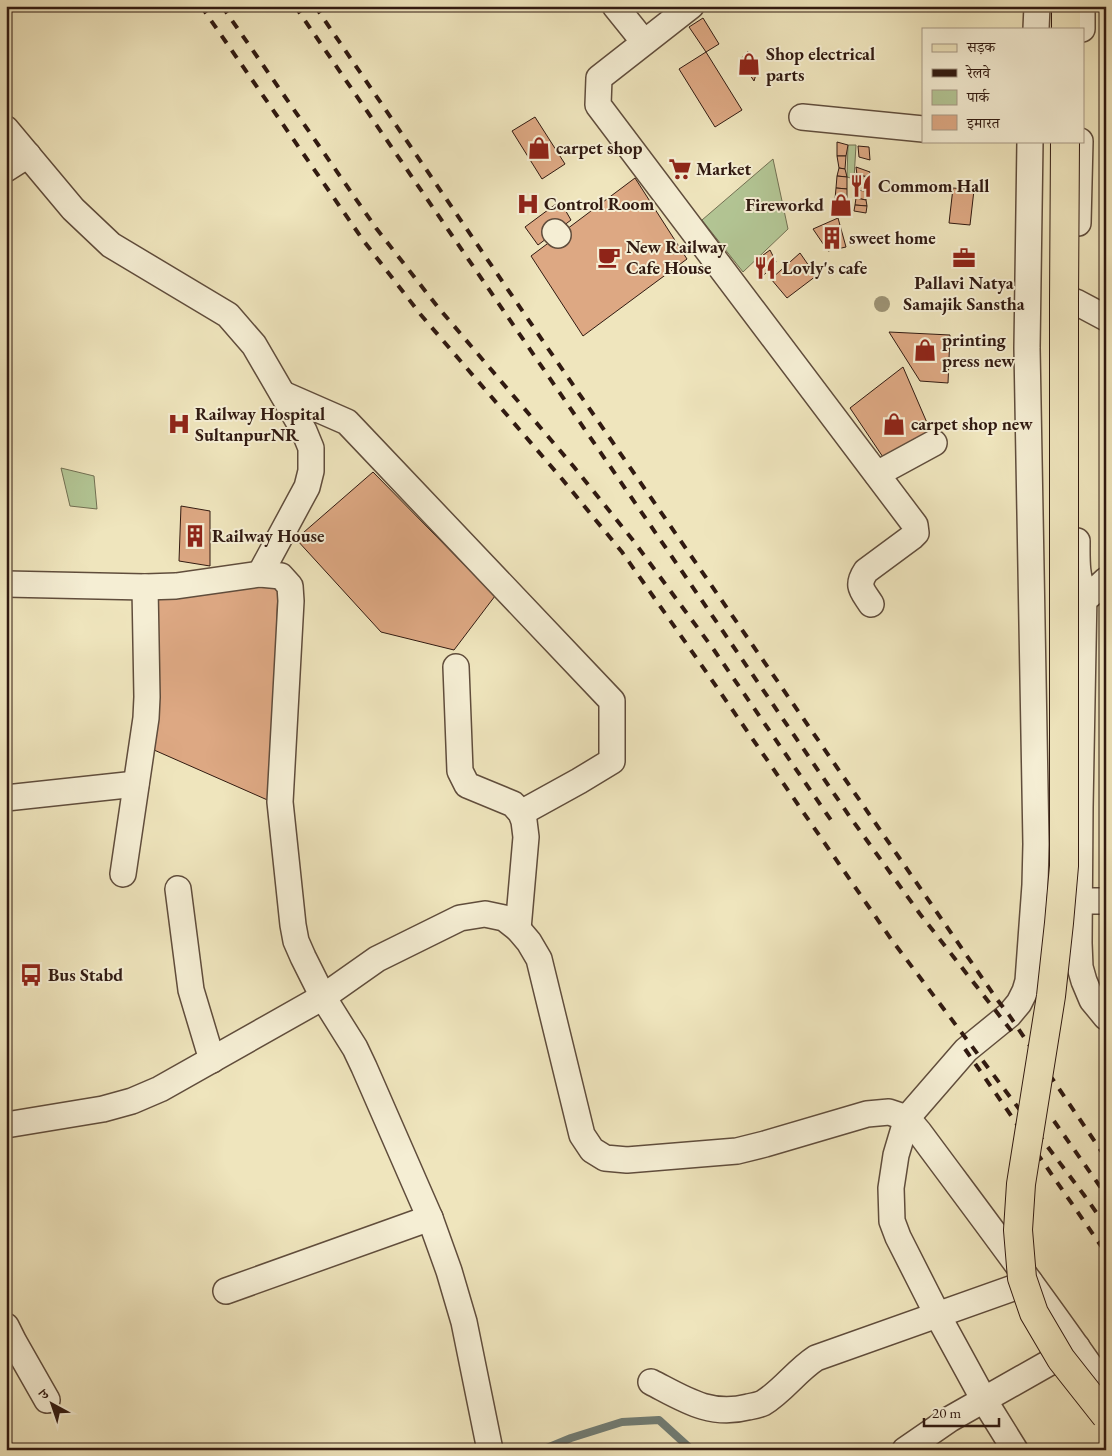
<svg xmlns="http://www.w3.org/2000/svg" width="1112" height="1456" font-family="'EB Garamond','Noto Serif Devanagari',serif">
	<rect width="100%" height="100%" fill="#efe5bd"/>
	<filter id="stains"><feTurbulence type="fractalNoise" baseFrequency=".004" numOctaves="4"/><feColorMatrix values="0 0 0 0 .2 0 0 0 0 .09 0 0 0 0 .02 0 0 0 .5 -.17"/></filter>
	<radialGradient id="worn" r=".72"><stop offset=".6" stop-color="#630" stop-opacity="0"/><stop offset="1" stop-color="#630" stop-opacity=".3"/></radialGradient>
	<g fill="#b3c695" stroke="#727053">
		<path d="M848 145H856L854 179 847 177Z"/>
		<path d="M773 159 788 229 743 272 702 220Z"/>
		<path d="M61 468 94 476 97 509 70 506Z"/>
	</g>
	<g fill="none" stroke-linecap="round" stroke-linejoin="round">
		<path stroke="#707c74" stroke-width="8" d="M542 1450 571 1438 622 1422 659 1420 692 1450"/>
	</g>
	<g fill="#dda883" stroke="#311a11">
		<path d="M703 18 719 44 706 52 689 27Z"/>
		<path d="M748 51 758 68 754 81 740 60Z"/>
		<path d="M706 52 742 110 715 127 679 69Z"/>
		<path d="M535 117 565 164 542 179 512 131Z"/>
		<path d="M837 142 848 145 846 156H837Z"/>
		<path d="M858 146 869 147 870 160 859 157Z"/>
		<path d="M837 156H846L845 169 839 168Z"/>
		<path d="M856 167 870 172 869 177 857 175Z"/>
		<path d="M839 168 845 169 847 177 837 176Z"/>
		<path d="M857 175 869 177 868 182H856Z"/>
		<path d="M837 176 847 177V189L836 188Z"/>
		<path d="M635 178 687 259 583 336 531 256Z"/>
		<path d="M856 182H868L866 191 855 190Z"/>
		<path d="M836 188 847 189V201L835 199Z"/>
		<path d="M953 188 974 190 970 225 949 223Z"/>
		<path d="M855 190 866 191V200L856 198Z"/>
		<path d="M856 198 866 200 867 206 855 205Z"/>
		<path d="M835 199 847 201V211L834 209Z"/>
		<path d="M560 201 571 220 538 245 525 227Z"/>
		<path d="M855 205 867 206 866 213 854 211Z"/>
		<path d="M838 218 846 247 828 251 813 229Z"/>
		<path d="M770 250 776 262 764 275 755 261Z"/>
		<path d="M800 253 816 276 787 298 771 279Z"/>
		<path d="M889 332 950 335 948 383 920 381Z"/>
		<path d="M903 367 934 439 889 466 850 408Z"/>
		<path d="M373 472 495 596 454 650 381 632 296 539Z"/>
		<path d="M181 506 210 511V566L179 561Z"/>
		<path d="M278 584 272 802 145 746 151 595Z"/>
	</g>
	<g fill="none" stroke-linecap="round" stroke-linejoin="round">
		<defs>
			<g id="minor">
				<path d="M615 6 644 42"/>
				<path d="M691 6 599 78 598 105 915 525 916 533 912 537 866 571C856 586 862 590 871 604"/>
				<path d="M1036 29 1037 6"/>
				<path d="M1082 29V6"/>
				<path d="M802 117 923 129"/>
				<path d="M6 129 73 209 111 245 228 315 254 345 304 431 311 448V471L307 487 260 574"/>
				<path d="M6 169 28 155"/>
				<path d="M1078 223 1080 141"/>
				<path d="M555 232 558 235"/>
				<path d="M1076 302 1106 318"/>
				<path d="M283 394 347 422 612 701V761L579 781 521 813"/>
				<path d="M877 474 934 443"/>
				<path d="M1077 541C1077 559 1076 576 1084 593L1090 595 1106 580"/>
				<path d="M6 584 145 587 176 586 260 574 281 576 290 586 291 601 280 802 293 925 296 941 303 957 323 997 355 1048 364 1067 430 1218 449 1271 464 1322 490 1450"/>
				<path d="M1084 593 1080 807 1079 943 1080 967 1084 981 1092 1000 1106 1017"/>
				<path d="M456 667 460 771 467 785 513 804 521 813 524 821 526 837 518 929"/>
				<path d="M6 798 136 784"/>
				<path d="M123 874 146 718 147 697 145 587"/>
				<path d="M178 889 191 990 212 1060"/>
				<path d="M1079 901H1106"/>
				<path d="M6 1125 103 1109 132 1101 160 1089 323 997 377 959 460 918 485 914 504 918 518 929 529 942 539 959 582 1135 592 1150 605 1158 627 1160 737 1151 765 1144 867 1114 889 1112 907 1118 919 1132C982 1217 1046 1301 1106 1389"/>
				<path d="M226 1291 430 1218"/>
				<path d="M6 1326 14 1342 47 1400"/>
				<path d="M651 1382C684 1399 710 1417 748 1407 753 1406 759 1405 763 1403 783 1391 796 1371 816 1358L1030 1282"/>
				<path d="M905 1450 950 1419 1077 1347"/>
				<path d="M1015 1450 984 1400 937 1314 898 1237 892 1221 891 1188 896 1155 907 1118 966 1050 1009 1015 1019 1003 1025 991 1028 981 1035 885 1036 844 1027 348 1030 141"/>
			</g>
			<path id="major" d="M1066 29V6"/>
		</defs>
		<use href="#minor" stroke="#604d3c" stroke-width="28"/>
		<use href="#major" stroke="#311a11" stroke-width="30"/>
		<use href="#minor" stroke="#f5eed4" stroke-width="25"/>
		<use href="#major" stroke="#efe5bd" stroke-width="28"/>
		<g stroke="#311a11" stroke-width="4" stroke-dasharray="9 9" stroke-linecap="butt">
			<path d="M201 6 363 240 421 315 562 479 622 552 700 663 891 939 1084 1195 1106 1226"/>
			<path d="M222 6 376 228 437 306 574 467 632 539 714 650 835 826"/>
			<path d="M295 6 850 817 920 914 1013 1033"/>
			<path d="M315 6 549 350 996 998 1009 1015 1106 1158"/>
			<path d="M965 1049 1106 1253"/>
			<path d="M1054 1121 1106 1195"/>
		</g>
		<defs>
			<path id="major-bridge" d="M1065 141 1064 302V866L1059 923 1051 996 1021 1184 1018 1230 1022 1278 1034 1313 1061 1359 1106 1416"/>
		</defs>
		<use href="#major-bridge" stroke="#311a11" stroke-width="30" stroke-linecap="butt"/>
		<use href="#major-bridge" stroke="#efe5bd" stroke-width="28"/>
	</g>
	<circle fill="#9c9274" cx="882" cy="304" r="8"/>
	<defs>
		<symbol id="shop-bare" viewBox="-9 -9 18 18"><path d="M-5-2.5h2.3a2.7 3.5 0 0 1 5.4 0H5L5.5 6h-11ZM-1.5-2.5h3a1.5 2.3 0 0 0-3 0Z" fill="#8f2418" stroke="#f5eed4" stroke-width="2.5" paint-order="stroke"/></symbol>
		<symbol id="supermarket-bare" viewBox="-9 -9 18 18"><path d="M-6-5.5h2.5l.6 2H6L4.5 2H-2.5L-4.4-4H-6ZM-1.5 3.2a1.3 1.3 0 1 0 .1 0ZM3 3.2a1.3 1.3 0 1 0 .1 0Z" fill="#8f2418" stroke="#f5eed4" stroke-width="2.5" paint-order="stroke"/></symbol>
		<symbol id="restaurant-bare" viewBox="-9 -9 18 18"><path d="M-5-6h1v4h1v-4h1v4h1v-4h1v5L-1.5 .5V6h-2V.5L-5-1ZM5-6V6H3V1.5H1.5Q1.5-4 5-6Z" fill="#8f2418" stroke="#f5eed4" stroke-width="2.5" paint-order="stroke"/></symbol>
		<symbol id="hospital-bare" viewBox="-9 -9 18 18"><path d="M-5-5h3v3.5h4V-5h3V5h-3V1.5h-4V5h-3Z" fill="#8f2418" stroke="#f5eed4" stroke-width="2.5" paint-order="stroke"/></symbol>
		<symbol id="building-bare" viewBox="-9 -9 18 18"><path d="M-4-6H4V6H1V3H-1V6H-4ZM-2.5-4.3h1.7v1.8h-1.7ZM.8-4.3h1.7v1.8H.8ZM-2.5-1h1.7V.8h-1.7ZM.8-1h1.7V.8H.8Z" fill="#8f2418" stroke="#f5eed4" stroke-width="2.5" paint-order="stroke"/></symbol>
		<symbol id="cafe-bare" viewBox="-9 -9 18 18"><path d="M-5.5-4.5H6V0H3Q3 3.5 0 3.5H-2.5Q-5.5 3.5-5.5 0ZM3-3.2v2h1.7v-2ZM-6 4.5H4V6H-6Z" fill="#8f2418" stroke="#f5eed4" stroke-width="2.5" paint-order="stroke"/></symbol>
		<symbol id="office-bare" viewBox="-9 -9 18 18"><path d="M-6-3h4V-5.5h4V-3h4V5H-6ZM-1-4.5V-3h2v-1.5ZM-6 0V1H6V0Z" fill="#8f2418" stroke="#f5eed4" stroke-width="2.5" paint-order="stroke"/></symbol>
		<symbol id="bus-bare" viewBox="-9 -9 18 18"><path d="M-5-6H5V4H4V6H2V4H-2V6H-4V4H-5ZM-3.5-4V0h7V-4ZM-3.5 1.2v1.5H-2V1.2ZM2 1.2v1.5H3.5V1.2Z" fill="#8f2418" stroke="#f5eed4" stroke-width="2.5" paint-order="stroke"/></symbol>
	</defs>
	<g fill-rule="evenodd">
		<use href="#shop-bare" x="733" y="48" width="32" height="32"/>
		<use href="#shop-bare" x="523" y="132" width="32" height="32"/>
		<use href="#supermarket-bare" x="664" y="153" width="32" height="32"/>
		<use href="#restaurant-bare" x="845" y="170" width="32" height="32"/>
		<use href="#hospital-bare" x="512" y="188" width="32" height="32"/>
		<use href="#shop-bare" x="825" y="189" width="32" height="32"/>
		<use href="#building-bare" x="816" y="222" width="32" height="32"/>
		<use href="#cafe-bare" x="593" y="241" width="32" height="32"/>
		<use href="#office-bare" x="948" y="242" width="32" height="32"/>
		<use href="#restaurant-bare" x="749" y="252" width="32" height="32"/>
		<use href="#shop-bare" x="909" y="334" width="32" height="32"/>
		<use href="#hospital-bare" x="163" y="408" width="32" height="32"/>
		<use href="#shop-bare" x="878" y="408" width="32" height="32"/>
		<use href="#building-bare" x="179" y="520" width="32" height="32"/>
		<use href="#bus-bare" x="15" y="959" width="32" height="32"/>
	</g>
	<g text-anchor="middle" stroke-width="4" stroke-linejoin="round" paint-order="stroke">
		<g font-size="18" font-weight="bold" fill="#311a11" stroke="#f5eed4" text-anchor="start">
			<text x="766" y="60">Shop electrical<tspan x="766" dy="21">parts</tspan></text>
			<text x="556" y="154">carpet shop</text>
			<text x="696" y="175">Market</text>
			<text x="878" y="192">Commom Hall</text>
			<text x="544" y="210">Control Room</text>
			<text x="824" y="211" text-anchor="end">Fireworkd</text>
			<text x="849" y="244">sweet home</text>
			<text x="626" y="253">New Railway<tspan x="626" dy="21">Cafe House</tspan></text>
			<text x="782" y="274">Lovly's cafe</text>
			<text x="964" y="289" text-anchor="middle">Pallavi Natya<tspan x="964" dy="21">Samajik Sanstha</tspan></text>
			<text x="942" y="346">printing<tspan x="942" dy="21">press new</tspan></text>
			<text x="195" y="420">Railway Hospital<tspan x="195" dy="21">SultanpurNR</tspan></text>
			<text x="911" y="430">carpet shop new</text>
			<text x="212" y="542">Railway House</text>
			<text x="48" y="981">Bus Stabd</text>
		</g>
	</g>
	<rect width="1112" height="1456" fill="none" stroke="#efe5bd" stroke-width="25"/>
	<rect x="8" y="8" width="1097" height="1441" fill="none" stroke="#311a11" stroke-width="2.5"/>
	<rect x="12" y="12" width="1087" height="1431" fill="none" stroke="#311a11"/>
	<rect x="922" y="28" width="162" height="115" fill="#f5eed4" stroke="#a79986"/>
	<rect x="932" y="44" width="25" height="8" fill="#efe5bd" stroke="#a79986"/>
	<text x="967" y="52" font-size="15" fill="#311a11">सड़क</text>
	<rect x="932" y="69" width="25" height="8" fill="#311a11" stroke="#a79986"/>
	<text x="967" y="78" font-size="15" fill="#311a11">रेलवे</text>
	<rect x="932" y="90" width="25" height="15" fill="#b3c695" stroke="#a79986"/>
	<text x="967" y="102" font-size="15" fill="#311a11">पार्क</text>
	<rect x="932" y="115" width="25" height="15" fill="#dda883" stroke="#a79986"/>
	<text x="967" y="128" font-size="15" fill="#311a11">इमारत</text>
	<g transform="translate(52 1404) rotate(320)" stroke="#f5eed4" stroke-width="4" paint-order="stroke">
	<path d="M0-4L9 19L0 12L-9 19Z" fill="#311a11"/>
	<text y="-8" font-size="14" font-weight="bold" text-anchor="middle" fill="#311a11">उ</text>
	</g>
	<path d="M924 1418v8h75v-8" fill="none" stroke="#311a11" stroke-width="2.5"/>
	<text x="932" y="1418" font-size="15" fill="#311a11" stroke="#f5eed4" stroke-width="4" paint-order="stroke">20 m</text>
	<rect width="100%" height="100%" filter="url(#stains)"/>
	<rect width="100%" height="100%" fill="url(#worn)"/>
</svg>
